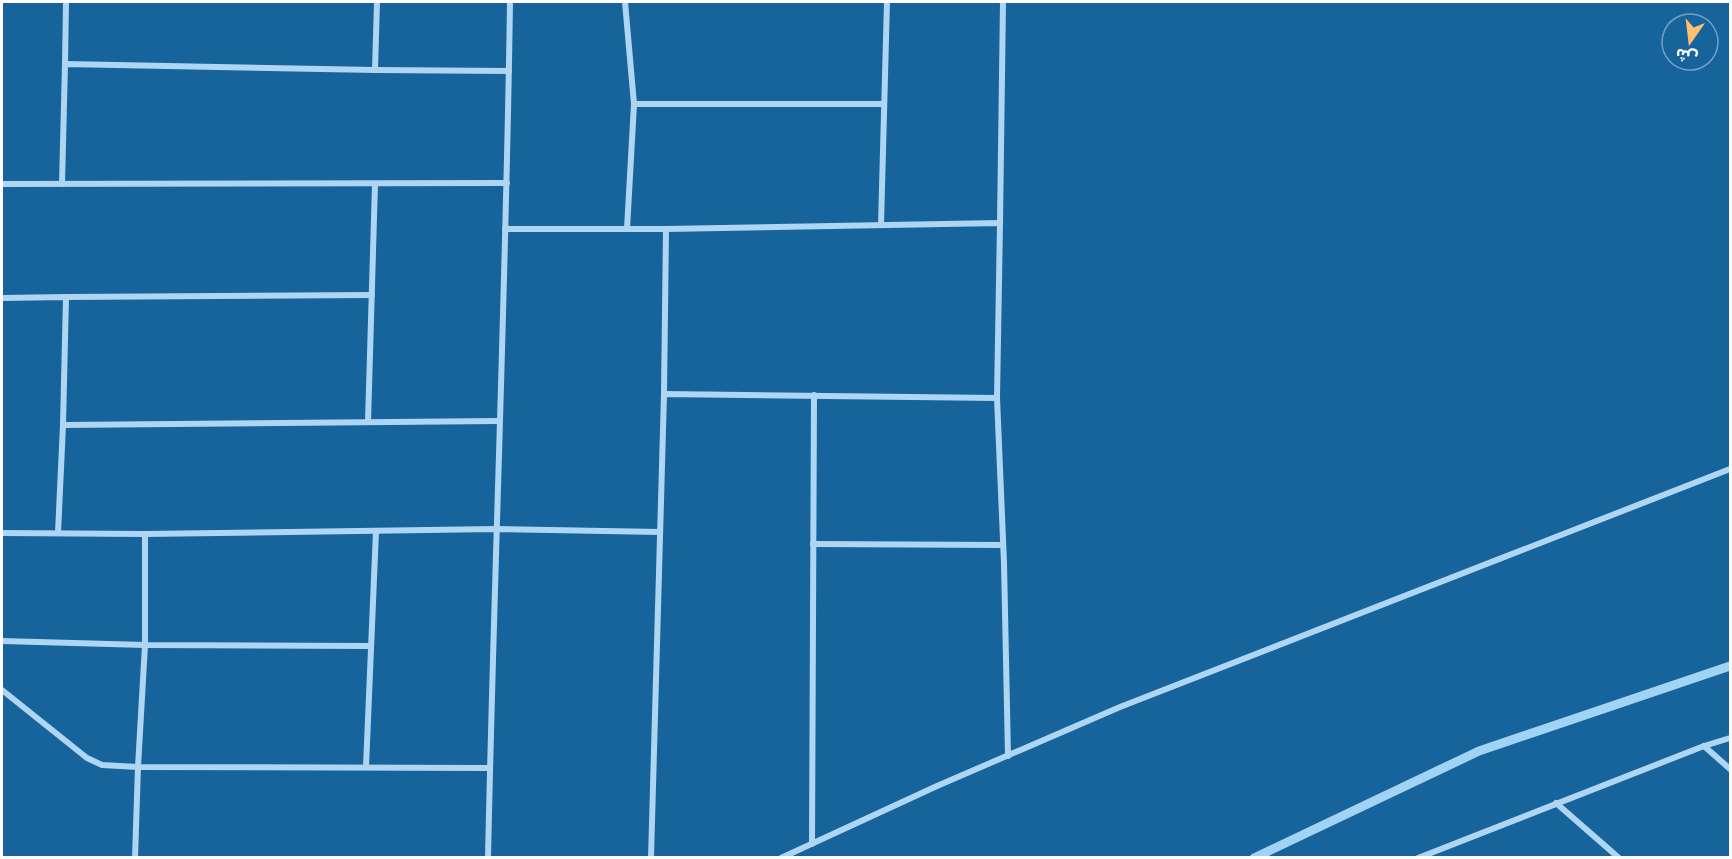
<svg xmlns="http://www.w3.org/2000/svg" width="1732" height="859" font-family="Karla,'Noto Sans Arabic',sans-serif">
	<rect width="100%" height="100%" fill="#17639b"/>
	<g fill="none" stroke-linecap="round" stroke-linejoin="round">
		<path stroke="#a0d3f4" stroke-width="9" d="M1254 858 1479 751 1730 666"/>
		<g stroke="#aed6f2" stroke-width="6">
			<path d="M625 2 634 104"/>
			<path d="M65 64 66 2"/>
			<path d="M375 70 377 2"/>
			<path d="M2 184 507 183"/>
			<path d="M62 184 65 64 375 70 509 71"/>
			<path d="M1000 223 1003 2"/>
			<path d="M881 225 887 2"/>
			<path d="M505 229H666L664 394"/>
			<path d="M627 229 634 104H883"/>
			<path d="M666 229 1000 223 997 398"/>
			<path d="M66 297 372 295"/>
			<path d="M2 298 66 297 63 425"/>
			<path d="M368 422 375 184"/>
			<path d="M2 533 145 534 496 529 660 532"/>
			<path d="M58 533 63 425 499 421"/>
			<path d="M813 544 1003 545"/>
			<path d="M2 641 145 645 371 646"/>
			<path d="M2 690 87 758 102 765 138 767 490 768"/>
			<path d="M1704 746 1730 769"/>
			<path d="M366 767 376 531"/>
			<path d="M1556 803 1619 858"/>
			<path d="M812 844 814 395"/>
			<path d="M135 858 138 767 145 645V534"/>
			<path d="M488 858C494 572 506 287 510 2"/>
			<path d="M651 858 664 394 997 398 1004 563 1008 756"/>
			<path d="M781 858 937 786 1120 707 1730 469"/>
			<path d="M1418 858 1704 746 1730 738"/>
		</g>
	</g>
	<rect width="1732" height="859" fill="none" stroke="#ffffff" stroke-width="6"/>
	<g transform="translate(1690 42) rotate(194)"><circle r="28" fill="#17639b" stroke="#74a1c3" stroke-width="1.5"/>
	<path d="M0-4.5L10 22L0 15L-10 22Z" fill="#ffc16f"/>
	<text y="-9" font-size="16" font-weight="bold" text-anchor="middle" fill="#ffffff">ش</text>
	</g>
</svg>
